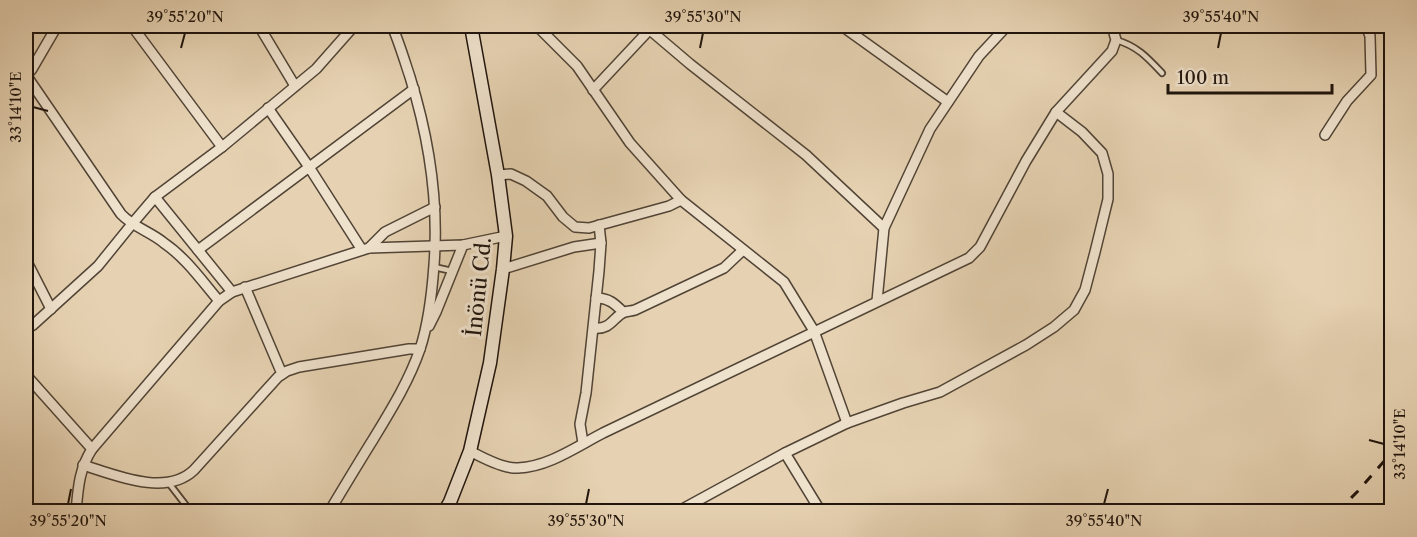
<svg xmlns="http://www.w3.org/2000/svg" width="1417" height="537" font-family="'Libre Caslon Text',serif">
	<rect width="100%" height="100%" fill="#e6d2b2"/>
	<filter id="stains"><feTurbulence type="fractalNoise" baseFrequency=".00333" numOctaves="4"/><feColorMatrix values="0 0 0 0 .2 0 0 0 0 .09 0 0 0 0 .02 0 0 0 .5 -.17"/></filter>
	<radialGradient id="worn" r=".72"><stop offset=".6" stop-color="#630" stop-opacity="0"/><stop offset="1" stop-color="#630" stop-opacity=".3"/></radialGradient>
	<g fill="none" stroke-linecap="round" stroke-linejoin="round">
		<defs>
			<g id="lane">
				<path d="M1116 40C1137 46 1147 57 1162 73"/>
				<path d="M434 267 452 271"/>
				<path d="M168 482 188 508 190 512"/>
			</g>
			<g id="street">
				<path d="M132 26 222 147"/>
				<path d="M259 26 295 86"/>
				<path d="M537 26 577 66 630 143 681 200 784 282 814 331 847 423"/>
				<path d="M842 26 948 102"/>
				<path d="M650 30 690 64 806 155 884 228"/>
				<path d="M26 75 121 214C133 227 151 232 164 243 186 258 202 281 219 301"/>
				<path d="M26 76 32 69 57 26"/>
				<path d="M593 90 653 26"/>
				<path d="M268 108 309 167 362 250"/>
				<path d="M1325 135 1347 101 1371 75 1370 36 1366 26"/>
				<path d="M498 175 511 174 526 181 547 196 563 217 575 227 589 228 669 206 681 200"/>
				<path d="M155 197 232 292"/>
				<path d="M369 248 385 232 435 207"/>
				<path d="M198 250 414 89"/>
				<path d="M26 260 51 309"/>
				<path d="M503 269 574 247 601 243"/>
				<path d="M245 287 282 374"/>
				<path d="M596 298C609 298 615 304 623 312"/>
				<path d="M877 301 884 228 930 129 979 56 1007 26"/>
				<path d="M429 326 436 312 463 245"/>
				<path d="M594 328C612 330 613 316 625 312 628 311 632 311 635 310L724 268 743 250"/>
				<path d="M26 329 33 325 98 266 132 224 155 197 222 147 316 69 354 26"/>
				<path d="M26 375 92 449"/>
				<path d="M583 443 580 424 586 393 599 271 601 243 599 225"/>
				<path d="M470 451C481 457 505 469 518 468 548 467 576 447 603 433L969 258 980 247 1026 161 1056 112 1112 51 1116 40 1112 26"/>
				<path d="M785 453 821 512"/>
				<path d="M83 465C115 475 166 497 194 470L278 377 287 371 299 367 409 349H420"/>
				<path d="M76 512C78 489 79 469 92 449L219 301 232 292 369 248 463 245 506 236"/>
				<path d="M329 512C344 487 359 462 374 438 391 410 409 381 420 349 429 322 432 293 434 265 439 200 429 138 410 77 404 59 399 42 392 26"/>
				<path d="M677 512 785 453 847 423 903 403 940 392 1026 345 1054 327 1074 310 1085 290 1095 252 1108 199V174L1102 153 1082 132 1056 112"/>
			</g>
			<path id="secondary" d="M444 512 450 502 470 451 490 363 503 269 506 236 498 175 471 26"/>
		</defs>
		<use href="#lane" stroke="#514436" stroke-width="8"/>
		<use href="#street" stroke="#514436" stroke-width="12"/>
		<use href="#secondary" stroke="#1f140d" stroke-width="15"/>
		<use href="#lane" stroke="#efe2cd" stroke-width="4.5"/>
		<use href="#street" stroke="#efe2cd" stroke-width="9"/>
		<use href="#secondary" stroke="#efe2cd" stroke-width="12"/>
		<path stroke="#1f140d" stroke-width="3" stroke-dasharray="10 10" stroke-linecap="butt" d="M1337 512 1358 491 1392 452"/>
	</g>
	<path fill="none" stroke="#1f140d" stroke-width="2" d="M181 48 185 33M700 48 703 33M1218 48 1221 33M33 107 48 111M1369 440 1384 444M68 504 71 489M586 504 589 489M1104 504 1108 489"/>
	<g text-anchor="middle" stroke-width="6" stroke-linejoin="round" paint-order="stroke">
		<g font-size="21" fill="#1f140d" stroke="#efe2cd">
			<text transform="translate(479 287) rotate(-84)" y="7">İnönü Cd.</text>
		</g>
	</g>
	<rect width="1417" height="537" fill="none" stroke="#e6d2b2" stroke-width="66"/>
	<path d="M1168 84v9h164v-9" fill="none" stroke="#1f140d" stroke-width="3"/>
	<text x="1177" y="84" font-size="18" fill="#1f140d" stroke="#efe2cd" stroke-width="4.5" paint-order="stroke">100 m</text>
	<rect x="33" y="33" width="1351" height="471" fill="none" stroke="#1f140d" stroke-width="2"/>
	<g font-size="15" text-anchor="middle" fill="#1f140d">
		<text x="185" y="22">39°55'20"N</text>
		<text x="703" y="22">39°55'30"N</text>
		<text x="1221" y="22">39°55'40"N</text>
		<text transform="translate(16 107) rotate(-90)" y="5">33°14'10"E</text>
		<text transform="translate(1400 444) rotate(-90)" y="5">33°14'10"E</text>
		<text x="68" y="526">39°55'20"N</text>
		<text x="586" y="526">39°55'30"N</text>
		<text x="1104" y="526">39°55'40"N</text>
	</g>
	<rect width="100%" height="100%" filter="url(#stains)"/>
	<rect width="100%" height="100%" fill="url(#worn)"/>
</svg>
